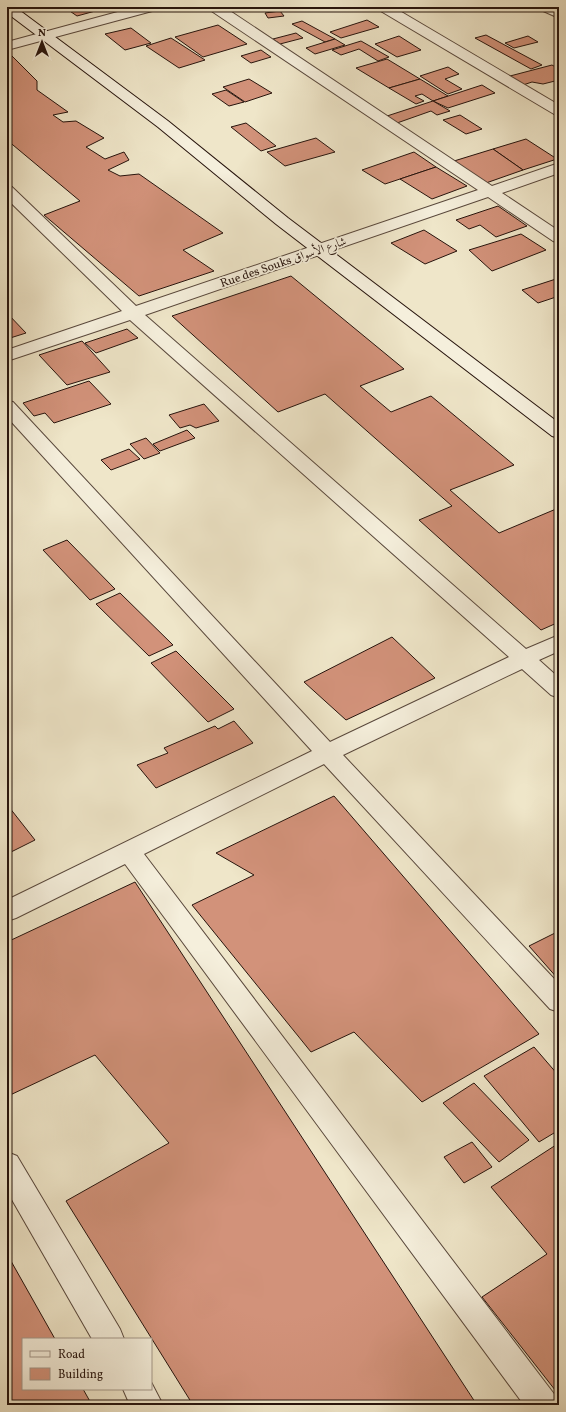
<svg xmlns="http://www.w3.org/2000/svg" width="566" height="1412" font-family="Vollkorn,Amiri,serif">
	<rect width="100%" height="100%" fill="#efe6c9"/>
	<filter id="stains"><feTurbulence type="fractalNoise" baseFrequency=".005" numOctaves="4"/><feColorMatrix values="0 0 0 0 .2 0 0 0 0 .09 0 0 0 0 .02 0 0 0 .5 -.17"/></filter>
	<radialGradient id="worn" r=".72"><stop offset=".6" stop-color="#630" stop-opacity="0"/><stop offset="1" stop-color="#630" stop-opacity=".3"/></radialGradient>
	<g fill="#d2927a" stroke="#27140d">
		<path d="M64 7H110L77 16Z"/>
		<path d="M280 11 284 16 268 18 265 13Z"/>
		<path d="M367 20 379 27 341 38 330 32Z"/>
		<path d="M302 21 335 39 325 42 292 24Z"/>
		<path d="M218 25 247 44 203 57 175 37Z"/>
		<path d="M131 28 151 43 125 50 105 34Z"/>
		<path d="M296 33 303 38 280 44 273 39Z"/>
		<path d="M486 35 542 65 531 69 475 38Z"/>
		<path d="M399 36 421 50 397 57 375 44Z"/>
		<path d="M528 36 538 42 514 48 505 43Z"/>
		<path d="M171 38 205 60 179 68 146 46Z"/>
		<path d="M335 39 345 45 315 54 306 48Z"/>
		<path d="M361 41 389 57 378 61 359 49 341 55 332 50Z"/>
		<path d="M261 50 271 57 251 63 241 56Z"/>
		<path d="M11 55 37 81V90L68 112 53 115 63 122 76 121 104 138 86 147 105 159 124 152 129 160 108 170 120 176 139 174 223 233 183 250 214 271 139 296 44 215 80 201 7 140V56Z"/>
		<path d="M387 59 420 79 389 88 356 68Z"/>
		<path d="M552 65 559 69V80L543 84 532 82 523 85 510 76Z"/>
		<path d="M448 67 459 74 445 79 462 89 448 94 420 76Z"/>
		<path d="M249 79 272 93 245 102 223 87Z"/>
		<path d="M420 79 448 96 433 101 422 94 415 96 424 101 416 104 389 88Z"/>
		<path d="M482 85 495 93 448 108 433 101Z"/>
		<path d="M226 90 244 102 229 106 212 94Z"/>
		<path d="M433 101 450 111 437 115 431 111 397 123 387 116Z"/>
		<path d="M460 115 482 129 466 134 443 120Z"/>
		<path d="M246 123 276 146 261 151 231 127Z"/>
		<path d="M316 138 335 152 285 166 267 152Z"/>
		<path d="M526 139 557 159 523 170 493 149Z"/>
		<path d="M493 149 523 170 486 183 454 161Z"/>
		<path d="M414 152 436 167 385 184 362 170Z"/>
		<path d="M436 167 467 186 432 199 400 179Z"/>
		<path d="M498 206 527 226 496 237 480 225 469 229 456 220Z"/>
		<path d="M424 230 457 251 425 264 391 243Z"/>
		<path d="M521 234 546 250 492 271 469 250Z"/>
		<path d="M291 276 404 369 360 386 391 412 431 396 514 465 450 490 499 533 556 509 559 511V622L541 630 419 520 452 506 325 394 278 412 172 316Z"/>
		<path d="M559 278V296L538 303 522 290Z"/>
		<path d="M7 313 26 333 7 339Z"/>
		<path d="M127 329 138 338 96 353 85 343Z"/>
		<path d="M82 341 110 372 67 385 39 355Z"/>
		<path d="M89 381 111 404 54 423 45 413 34 416 23 403Z"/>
		<path d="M204 404 219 421 196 428 190 425 180 428 169 415Z"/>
		<path d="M187 430 195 438 160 451 153 444Z"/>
		<path d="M146 438 160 453 144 459 130 444Z"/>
		<path d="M129 449 140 459 111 470 101 460Z"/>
		<path d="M67 540 115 589 90 600 43 550Z"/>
		<path d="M120 593 173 645 149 656 96 604Z"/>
		<path d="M392 637 435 678 346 720 304 682Z"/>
		<path d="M176 651 234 709 208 722 151 663Z"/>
		<path d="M234 721 253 743 156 788 137 765 168 753 164 748 215 726 218 729Z"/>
		<path d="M334 796 539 1034 422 1102 354 1032 311 1052 192 905 254 875 216 853Z"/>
		<path d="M9 807 35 840 9 853 7 850V808Z"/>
		<path d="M135 882 477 1405H193L66 1201 169 1143 95 1055 8 1096 7 1094V942Z"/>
		<path d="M559 931V980L529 946Z"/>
		<path d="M534 1047 559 1076V1130L539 1142 484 1076Z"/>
		<path d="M474 1083 529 1140 499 1162 443 1103Z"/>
		<path d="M472 1142 492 1167 464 1183 444 1157Z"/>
		<path d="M559 1143V1395L482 1297 547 1254 491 1187Z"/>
		<path d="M7 1254 55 1339H23V1389H83L92 1405H7Z"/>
	</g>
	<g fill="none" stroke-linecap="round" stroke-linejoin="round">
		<defs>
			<g id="street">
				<path d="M136 7H158L156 10 7 50V42Z"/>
				<path d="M208 7H224L492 186 559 163V173L502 193 559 231V243L553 241 488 197 145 315 526 649 559 635V651L539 660 559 678V698L551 695 522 669 343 755 559 984V1012L550 1009 324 764 144 854 554 1394 558 1405H524L125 864 16 918 7 921V900L312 751 7 417V401L13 402 330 742 509 657 130 320 7 361V350L122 311 7 199V185L12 187 136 306 478 190 210 10Z"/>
				<path d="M377 7H393L559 105V115L554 114 379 10Z"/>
				<path d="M539 7H556L559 9V18L541 10Z"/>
				<path d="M7 1152 17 1156 120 1329 124 1339H92L7 1191Z"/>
				<path d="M151 1382 163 1405H130L123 1389H151Z"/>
			</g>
			<path id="secondary" d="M7 7H15L168 121 288 218 559 423V438L552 436 276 224 158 127 7 13Z"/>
		</defs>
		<use href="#street" stroke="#59483c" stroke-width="2"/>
		<use href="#secondary" stroke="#27140d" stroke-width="2"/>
		<use href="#street" fill="#f5efdc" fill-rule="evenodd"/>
		<use href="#secondary" fill="#f5efdc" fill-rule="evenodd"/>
	</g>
	<g text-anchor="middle" stroke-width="3.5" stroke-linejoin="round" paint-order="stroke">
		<g font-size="12" fill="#27140d" stroke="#f5efdc">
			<text transform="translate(283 262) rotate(-19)" y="4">Rue des Souks شارع الأسواق</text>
		</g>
	</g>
	<rect width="566" height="1412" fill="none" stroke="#efe6c9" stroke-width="24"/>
	<rect x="8" y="8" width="550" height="1396" fill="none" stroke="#27140d" stroke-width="2"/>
	<rect x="12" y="12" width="542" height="1388" fill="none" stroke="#27140d"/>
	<rect x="22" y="1338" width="130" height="52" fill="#f5efdc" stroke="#a39789"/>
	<rect x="30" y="1351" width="20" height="6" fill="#f5efdc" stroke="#a39789"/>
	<text x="58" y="1358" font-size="12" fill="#27140d">Road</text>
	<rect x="30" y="1368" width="20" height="12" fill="#d2927a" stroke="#a39789"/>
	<text x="58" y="1378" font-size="12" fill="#27140d">Building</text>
	<g transform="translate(42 42)" stroke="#f5efdc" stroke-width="3" paint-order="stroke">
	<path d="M0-3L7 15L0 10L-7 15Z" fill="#27140d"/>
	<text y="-6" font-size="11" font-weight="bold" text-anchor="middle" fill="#27140d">N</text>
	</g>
	<rect width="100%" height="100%" filter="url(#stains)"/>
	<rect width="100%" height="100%" fill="url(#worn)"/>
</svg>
